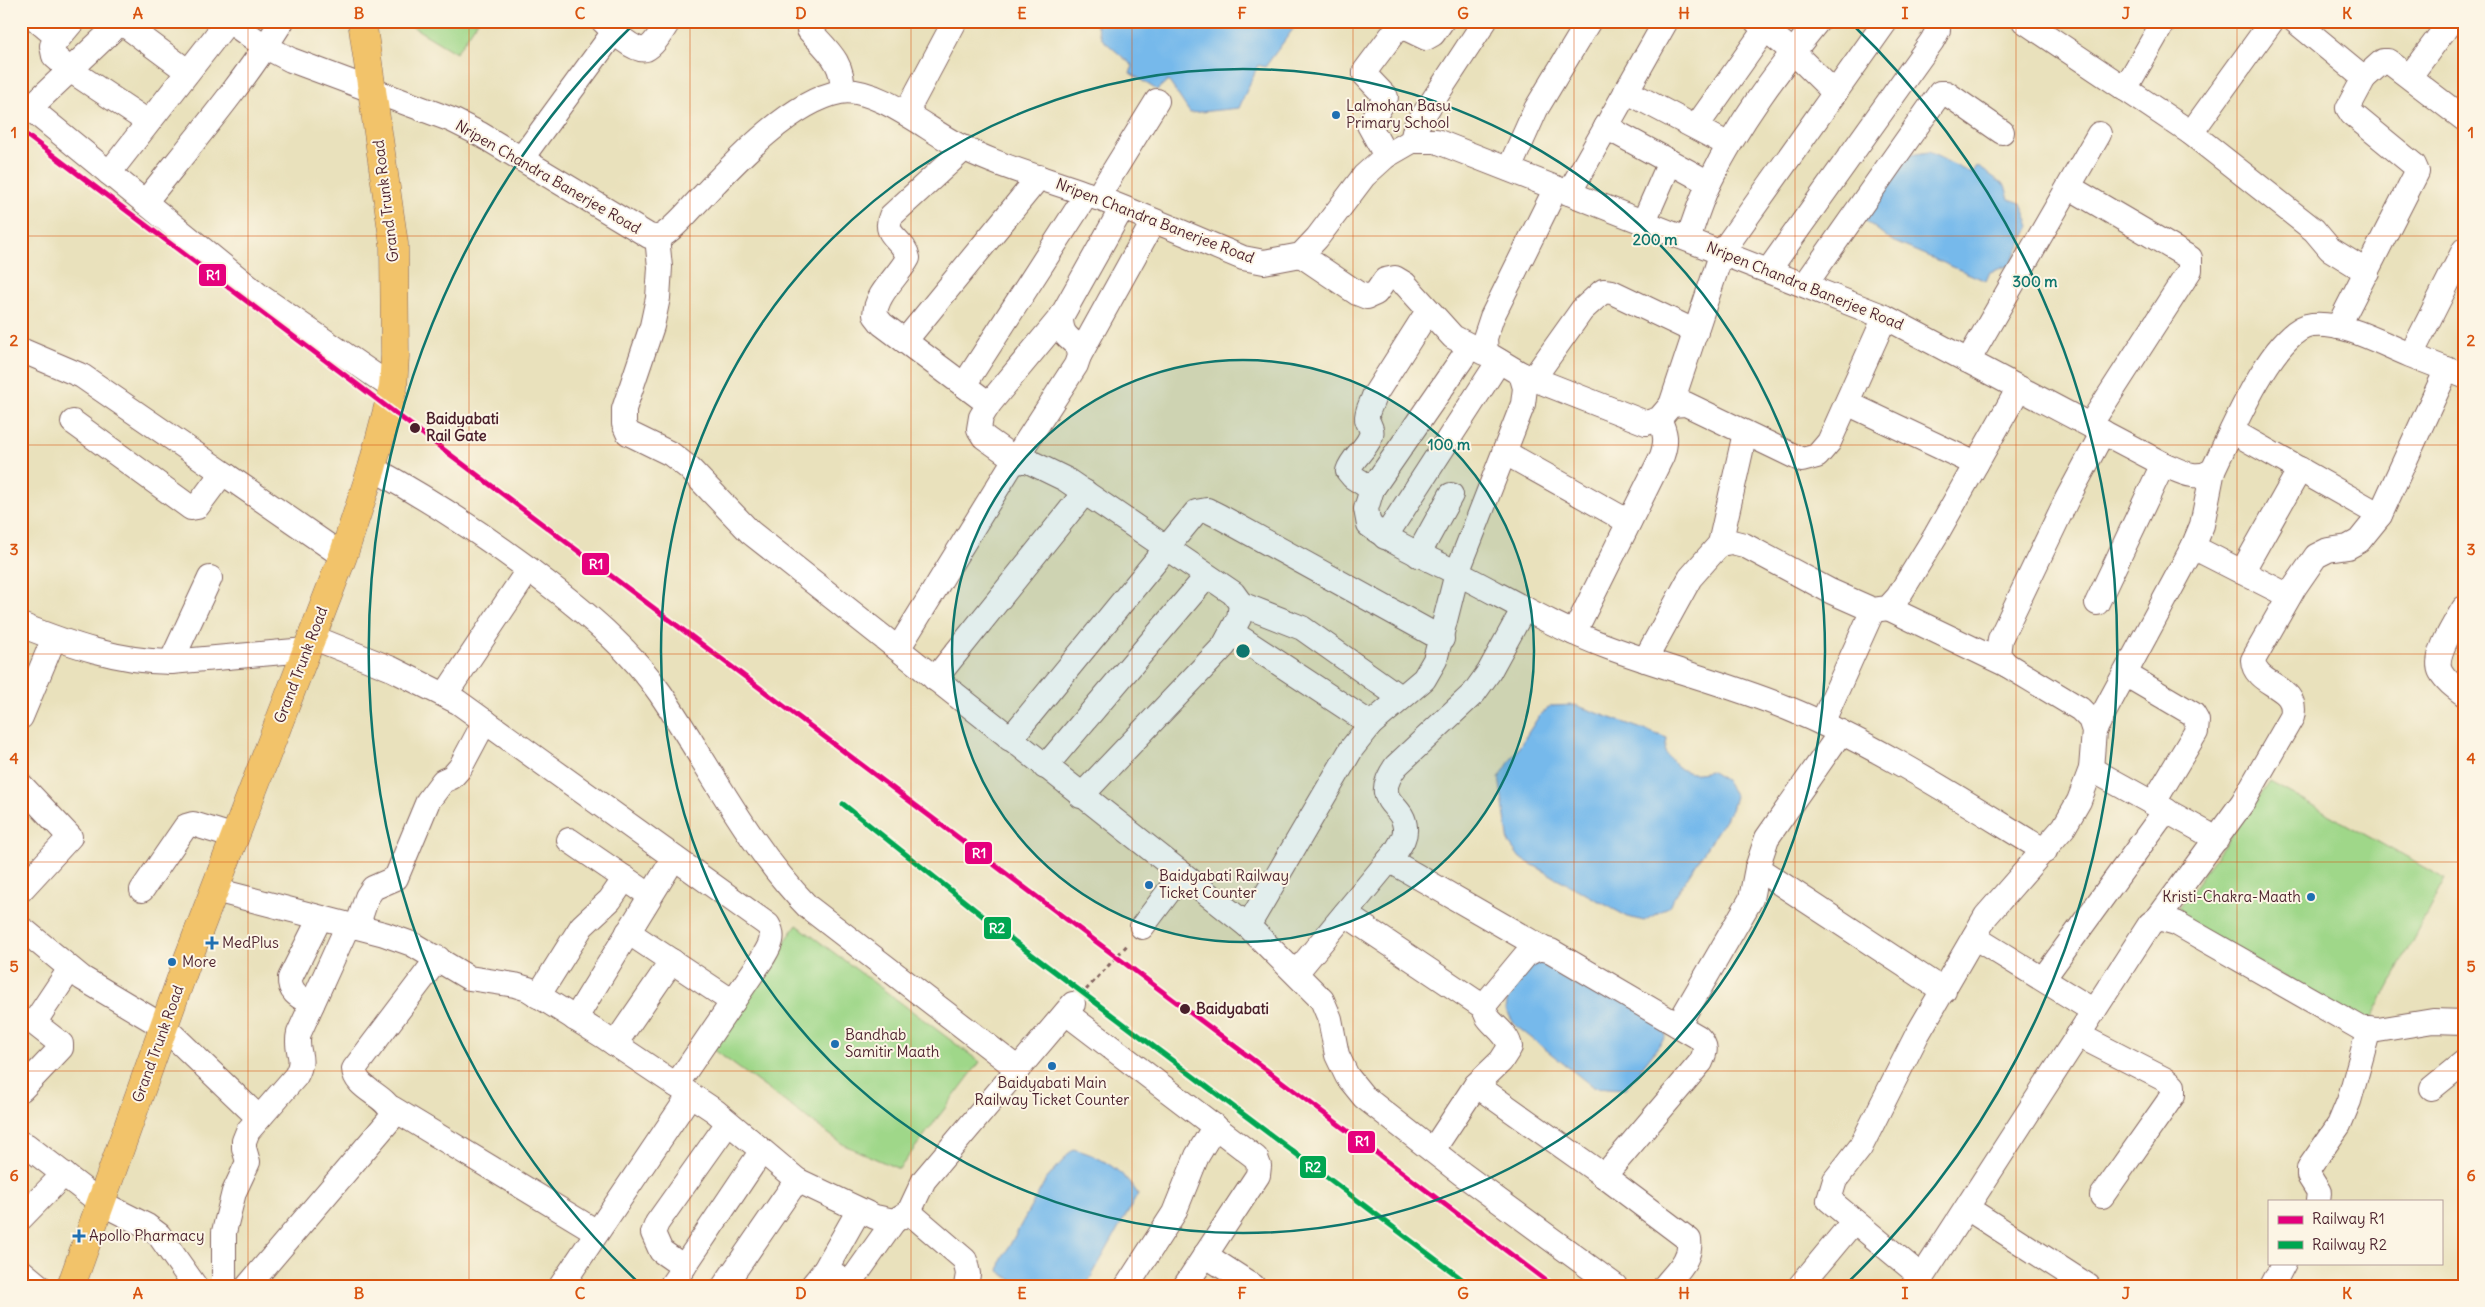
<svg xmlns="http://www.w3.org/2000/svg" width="2485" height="1307" font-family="Delius,sans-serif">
	<rect width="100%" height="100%" fill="#fcf5e5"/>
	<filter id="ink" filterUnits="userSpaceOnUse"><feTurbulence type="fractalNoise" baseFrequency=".02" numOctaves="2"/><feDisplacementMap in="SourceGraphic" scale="10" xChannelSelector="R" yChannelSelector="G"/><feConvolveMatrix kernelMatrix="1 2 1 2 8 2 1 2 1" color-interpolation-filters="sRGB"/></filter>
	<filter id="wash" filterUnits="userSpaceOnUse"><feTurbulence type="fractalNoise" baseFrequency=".0096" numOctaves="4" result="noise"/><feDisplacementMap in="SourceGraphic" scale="20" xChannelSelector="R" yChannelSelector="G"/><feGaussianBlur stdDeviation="1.12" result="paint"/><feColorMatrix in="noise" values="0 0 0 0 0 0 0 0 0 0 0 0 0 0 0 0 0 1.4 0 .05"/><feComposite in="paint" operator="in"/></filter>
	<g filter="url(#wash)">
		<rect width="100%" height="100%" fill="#e9e1bc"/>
		<g fill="#9fd789" stroke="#747b5a">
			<path d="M403 21H478L456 53Z"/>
			<path d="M2270 782 2445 879 2369 1023 2173 916Z"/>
			<path d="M797 925 980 1062 899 1169 844 1145 714 1050V1038Z"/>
		</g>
		<g fill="#76b9eb" stroke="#606c8b">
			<path d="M1095 21H1299L1265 67 1258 65 1239 108 1190 113 1168 80 1157 90 1130 73 1133 66 1102 39Z"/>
			<path d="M1929 152 1972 174 1977 166 2005 185 2009 199 2021 203 2030 226 2010 265 1990 272 1986 281 1892 241 1862 218 1902 156Z"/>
			<path d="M1575 705 1667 738 1665 752C1679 770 1686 777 1710 771L1725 780 1735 796 1731 810 1668 907 1644 921 1628 917 1520 858 1509 843 1499 778 1539 716 1551 706Z"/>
			<path d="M1552 957 1657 1018 1666 1036 1625 1089 1593 1087 1515 1025 1506 1010 1510 980 1534 964Z"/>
			<path d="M1073 1149C1099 1155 1124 1171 1138 1194L1086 1286H1020L999 1271 1001 1261 1045 1181Z"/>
		</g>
	</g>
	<g filter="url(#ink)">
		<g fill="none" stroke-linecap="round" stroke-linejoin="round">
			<defs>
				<g id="minor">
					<path d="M38 21 57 37"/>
					<path d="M73 21 52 46 54 56 70 70 148 122"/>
					<path d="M229 21 266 47 291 60 452 120 480 134 649 236C654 237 658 238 663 235 677 226 689 210 701 198 735 162 790 102 840 92 872 85 926 128 952 142 995 166 1044 178 1090 195 1141 214 1192 237 1243 258L1264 262 1301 255 1317 238 1364 176 1386 156 1412 141H1436L1885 317 2163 464C2180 471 2196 482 2213 470 2229 437 2274 328 2312 325 2346 322 2380 343 2410 355 2428 362 2446 369 2464 376"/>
					<path d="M603 21C611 29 634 53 646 49 655 45 663 29 669 21"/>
					<path d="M809 21V30C826 49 845 63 842 91"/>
					<path d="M1756 21 1793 52 1835 93"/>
					<path d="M2024 21 2191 133 2314 230 2330 249 2367 272"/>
					<path d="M2295 21 2364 78 2383 61H2388L2464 119"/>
					<path d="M121 22 187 71"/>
					<path d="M2410 76 2451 21"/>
					<path d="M2125 89 2164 21"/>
					<path d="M1626 91 1729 145"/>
					<path d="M21 101 261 297 393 388"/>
					<path d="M30 108 122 21"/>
					<path d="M906 113 955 21"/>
					<path d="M1606 127 1709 183"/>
					<path d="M1696 127 1771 21"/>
					<path d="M2191 133 2272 21"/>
					<path d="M1412 141 1415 128 1485 21"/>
					<path d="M965 148 891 216C882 237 904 238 908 258 898 277 876 293 875 315L882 324 989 404"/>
					<path d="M1386 156 1369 125 1386 97 1365 75V71L1395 31 1401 26 1426 38 1433 34 1442 21"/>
					<path d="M521 159 622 21"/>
					<path d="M1509 169 1536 109 1589 21"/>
					<path d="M109 173 228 21"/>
					<path d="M2069 187 2190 258V270L2090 425"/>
					<path d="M1569 193 1666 21"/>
					<path d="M1097 198 1157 101"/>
					<path d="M145 202C192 143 242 85 282 21"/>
					<path d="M1644 221 1670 162"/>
					<path d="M657 237 660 267 658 298 652 326 624 409V424L628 433 671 454 689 468 750 532 1248 926 1322 1000 1330 1019 1337 1055 1347 1076 1364 1097 1461 1173 1615 1286"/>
					<path d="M1688 239C1695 219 1701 199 1710 181 1738 123 1778 70 1818 21"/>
					<path d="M1301 255 1357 293 1367 297 1376 293 1385 280 1395 278 1405 284 1453 337 1484 353"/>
					<path d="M1768 271 1932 41 1938 30V21"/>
					<path d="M1805 285 1940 93H1946L2002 132"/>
					<path d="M2338 327 2417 172 2414 165 2352 114 2348 108 2364 78"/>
					<path d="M905 341 1039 177"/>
					<path d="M1470 347 1372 489 1366 509 1369 525C1397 546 1428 558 1459 574 1508 599 1556 628 1608 647 1667 669 1729 684 1787 708 1878 745 1961 800 2045 851"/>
					<path d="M21 350 82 376 226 475"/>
					<path d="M2411 355 2464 250"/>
					<path d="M1079 356 1153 222"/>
					<path d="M1968 361 2099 134"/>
					<path d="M1521 374 1646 423 1659 419 1671 405 1686 404 1802 460 1817 456 1829 442 1885 317"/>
					<path d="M1533 379 1582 310 1603 291 1612 292 1696 332"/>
					<path d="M964 385 1087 194"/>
					<path d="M1847 403 1976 464"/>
					<path d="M1671 405 1722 252 1886 21"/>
					<path d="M73 422 191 508 197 507 220 476 226 475 343 556"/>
					<path d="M2232 431 2380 515"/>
					<path d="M1504 452 1629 522"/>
					<path d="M1015 459 984 437 979 429 981 417 989 404 1061 317"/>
					<path d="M1012 464 1076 365 1079 356 1077 345C1065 336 1061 332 1061 317L1122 208"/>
					<path d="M372 468C436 503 495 542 552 587 592 618 631 651 660 693 709 765 747 844 808 907L1018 1069"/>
					<path d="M1372 489 1353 477 1348 471C1352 458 1365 450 1370 438 1374 430 1369 426 1367 419 1366 412 1372 403 1374 396L1428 311"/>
					<path d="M1385 537 1499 361"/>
					<path d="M1720 544 1745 433"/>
					<path d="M2193 547 2289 596"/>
					<path d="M1418 555 1451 495"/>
					<path d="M2242 572 2300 469"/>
					<path d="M2097 603 2163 464"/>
					<path d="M1241 604 1302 628 1401 698"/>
					<path d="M1888 608 2007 665"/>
					<path d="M2464 608C2456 622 2432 657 2441 672 2446 681 2456 688 2464 694"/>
					<path d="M21 625C69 644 120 662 171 662L306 650"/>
					<path d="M1233 633 1371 724"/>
					<path d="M1574 633 1662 456C1667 441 1666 433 1659 419"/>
					<path d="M312 637 392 669 458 702 768 925C776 938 769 947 762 959L676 1085"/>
					<path d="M898 649 1012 464 1020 461H1028L1065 479 1233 593 1241 604 1239 618 1224 646 1081 796"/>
					<path d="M1645 660 1690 578 1720 544 1732 542 1744 545 1830 591 1873 610 1888 608 1898 597 1936 535 2019 388"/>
					<path d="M171 662 210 578"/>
					<path d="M2125 674 2193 714 2197 721 2196 732 2154 802"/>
					<path d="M935 679 1085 492"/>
					<path d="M445 695 529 569"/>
					<path d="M21 717 54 638"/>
					<path d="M1822 723 1873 610"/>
					<path d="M2094 731 2193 547 2202 525 2213 470"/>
					<path d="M1010 739 1196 512 1207 510 1219 516 1442 639"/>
					<path d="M1045 767 1207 576"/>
					<path d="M2091 769 2217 839"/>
					<path d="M21 785 70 837 21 890"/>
					<path d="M569 840 639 888"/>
					<path d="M1389 860 1542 948"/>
					<path d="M1757 868 1944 991"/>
					<path d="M142 890 186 826 193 824 235 837"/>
					<path d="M215 890 384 934 412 944 469 978 515 985 528 989 603 1036 715 1111 797 1180 875 1217 894 1221 909 1212"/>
					<path d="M1345 914 1485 1008"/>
					<path d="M2158 918 2243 802 2292 717C2300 684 2254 687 2253 660L2294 588 2316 556 2328 550 2348 547 2359 541 2380 515 2447 369"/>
					<path d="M1248 926 1352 748 1371 724 1424 679 1435 660 1457 573 1523 404 1525 388 1521 374 1486 353 1485 338 1492 317 1556 188"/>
					<path d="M357 927 367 897 373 888 396 878 428 801 443 781 452 777 460 768 485 721"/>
					<path d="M1142 927 1182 874"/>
					<path d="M25 931 82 978 164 1027 259 1118"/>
					<path d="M628 932 733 1002"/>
					<path d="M1974 937 2094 1011"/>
					<path d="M1296 973 1395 853C1399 846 1406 838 1405 828 1404 802 1369 804 1396 766L1474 693 1489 672 1524 608"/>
					<path d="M2043 979 2166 810"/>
					<path d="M538 996 582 926 610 900 625 878"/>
					<path d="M312 1004C300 997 289 993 290 978L320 918"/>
					<path d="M1066 1013 1256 1158 1259 1166 1258 1175 1185 1286"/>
					<path d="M575 1019 674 858"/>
					<path d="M1678 1025 1751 899 1757 868 1767 838 1841 732"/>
					<path d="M2078 1035 2166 1080 2173 1086V1095L2164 1108 2102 1196"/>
					<path d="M615 1044 672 961"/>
					<path d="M1476 1085 1604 1176 1689 1240C1692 1259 1676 1272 1665 1286"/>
					<path d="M2432 1088 2464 1062"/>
					<path d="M22 1089 61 1048V1044L34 1023 70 969"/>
					<path d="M392 1108 597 1232"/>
					<path d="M26 1145 101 1203 147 1226 159 1235 195 1286"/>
					<path d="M1433 1150 1476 1085 1501 1061 1510 1047C1507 1028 1479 1021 1486 1003L1525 956C1535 949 1540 947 1551 951L1698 1037C1707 1046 1706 1051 1701 1062L1604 1176"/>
					<path d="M2318 1201 2319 1192 2309 1176V1168L2339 1125 2349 1101 2369 1029"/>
					<path d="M1967 1208 2088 1286"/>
					<path d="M21 1218 64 1174"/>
					<path d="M1205 1255 1253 1286"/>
					<path d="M684 1267 661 1251 653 1233 657 1223 728 1123"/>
					<path d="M825 1270 859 1210"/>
					<path d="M21 1271 39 1286"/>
					<path d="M224 1286V1232L234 1192 248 1162 244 1148V1141L248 1131 296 1076C307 1055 294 1053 299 1033L348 925"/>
					<path d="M248 1286 393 1116C389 1095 355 1090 354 1069L438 958"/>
					<path d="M561 1286 690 1095"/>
					<path d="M671 1286 761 1152"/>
					<path d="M724 1286 797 1180"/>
					<path d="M812 1286 825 1270 845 1280 853 1279 894 1221"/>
					<path d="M966 1286 968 1274 965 1260 909 1212 924 1180 1073 1004"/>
					<path d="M1127 1286 1174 1213 1197 1156 1215 1126"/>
					<path d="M1800 1286 1854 1221"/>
					<path d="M1915 1286 1918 1276 1911 1268 1829 1200 1835 1180 1860 1148 1917 1035 1986 916 2064 827 2079 801 2091 769 2094 731 2090 719 2080 709 2007 665 1998 655 2000 639 2067 499 2103 432"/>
					<path d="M1916 1286 2150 924 2158 918 2176 923 2362 1029 2378 1030 2433 1021 2464 1022"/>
					<path d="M2272 1286 2284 1263"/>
				</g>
				<path id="primary" d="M71 1286 189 956 343 556 372 468 393 388 395 356 394 244 362 21"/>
			</defs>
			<use href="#minor" stroke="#82635e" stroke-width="26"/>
			<use href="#primary" stroke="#82635e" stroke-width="29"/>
			<path stroke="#82635e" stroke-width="3" stroke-dasharray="4 4" stroke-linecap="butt" d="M1086 990 1129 943"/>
			<use href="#minor" stroke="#fff" stroke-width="24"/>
			<use href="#primary" stroke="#f2c36a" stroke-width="28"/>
			<defs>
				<path id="rail-1" d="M21 131 1553 1286"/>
				<path id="rail-2" d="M843 804 1014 941 1471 1286"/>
			</defs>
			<use href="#rail-1" stroke="#fcf5e5" stroke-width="9"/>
			<use href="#rail-2" stroke="#fcf5e5" stroke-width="9"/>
			<use href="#rail-1" stroke="#e5007d" stroke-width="5"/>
			<use href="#rail-2" stroke="#00a651" stroke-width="5"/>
		</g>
	</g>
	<path fill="none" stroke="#d8530f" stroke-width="1" stroke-opacity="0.55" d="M248 21V1286M469 21V1286M690 21V1286M911 21V1286M1132 21V1286M1353 21V1286M1574 21V1286M1795 21V1286M2016 21V1286M2237 21V1286M21 236H2464M21 445H2464M21 654H2464M21 862H2464M21 1071H2464"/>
	<circle cx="1243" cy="651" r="291" fill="#0f766e" fill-opacity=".12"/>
	<g fill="none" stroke="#0f766e" stroke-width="2.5">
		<circle cx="1243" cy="651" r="291"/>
		<circle cx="1243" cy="651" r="582"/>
		<path d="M641 1285A874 874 0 0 1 636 22M1850 22A874 874 0 0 1 1845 1285"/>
	</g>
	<g fill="#1f6fb2" stroke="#fcf5e5" stroke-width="2">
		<circle cx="1336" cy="115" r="5"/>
		<circle cx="1149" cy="885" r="5"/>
		<circle cx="2311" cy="897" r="5"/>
		<path d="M209.5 935.5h5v5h5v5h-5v5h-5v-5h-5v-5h5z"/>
		<circle cx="172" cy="962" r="5"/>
		<circle cx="835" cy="1044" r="5"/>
		<circle cx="1052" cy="1066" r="5"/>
		<path d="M76.5 1228.5h5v5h5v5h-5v5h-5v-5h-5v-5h5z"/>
	</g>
	<g fill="#4a1f2b" stroke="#fcf5e5" stroke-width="2">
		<circle cx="415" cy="428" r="6"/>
		<circle cx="1185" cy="1009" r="6"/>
	</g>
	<g text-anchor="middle" stroke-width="4" stroke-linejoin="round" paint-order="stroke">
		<g font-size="15" fill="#4a1f2b" stroke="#fcf5e5" text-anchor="start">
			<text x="1346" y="111">Lalmohan Basu<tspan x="1346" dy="17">Primary School</tspan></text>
			<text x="1159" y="881">Baidyabati Railway<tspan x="1159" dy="17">Ticket Counter</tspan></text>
			<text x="2301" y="902" text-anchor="end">Kristi-Chakra-Maath</text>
			<text x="222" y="948">MedPlus</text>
			<text x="182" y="967">More</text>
			<text x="845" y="1040">Bandhab<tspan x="845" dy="17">Samitir Maath</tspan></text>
			<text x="1052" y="1088" text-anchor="middle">Baidyabati Main<tspan x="1052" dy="17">Railway Ticket Counter</tspan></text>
			<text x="89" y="1241">Apollo Pharmacy</text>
		</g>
		<g font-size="15" fill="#4a1f2b" stroke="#fcf5e5">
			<text transform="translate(548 177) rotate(30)" y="5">Nripen Chandra Banerjee Road</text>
			<text transform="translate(386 201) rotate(-97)" y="5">Grand Trunk Road</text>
			<text transform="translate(1155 221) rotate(21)" y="5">Nripen Chandra Banerjee Road</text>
			<text transform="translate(1805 286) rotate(22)" y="5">Nripen Chandra Banerjee Road</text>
			<text transform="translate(301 665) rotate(-69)" y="5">Grand Trunk Road</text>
			<text transform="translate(158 1044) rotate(-70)" y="5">Grand Trunk Road</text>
		</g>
		<g font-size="15" font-weight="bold" fill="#4a1f2b" stroke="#fcf5e5" text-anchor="start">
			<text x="426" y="424">Baidyabati<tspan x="426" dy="17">Rail Gate</tspan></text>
			<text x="1196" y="1014">Baidyabati</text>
		</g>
	</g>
	<circle cx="1243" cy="651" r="8" fill="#0f766e" stroke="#fcf5e5" stroke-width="2.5"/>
	<g font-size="15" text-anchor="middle" font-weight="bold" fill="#0f766e" stroke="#fcf5e5" stroke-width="4" stroke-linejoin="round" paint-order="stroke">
		<text x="1655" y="245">200 m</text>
		<text x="2035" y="287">300 m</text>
		<text x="1449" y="450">100 m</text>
	</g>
	<g stroke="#fcf5e5" stroke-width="2">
		<rect x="198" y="263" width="29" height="24" rx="5" fill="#e5007d"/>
		<rect x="581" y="552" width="29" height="24" rx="5" fill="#e5007d"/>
		<rect x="964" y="841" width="29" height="24" rx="5" fill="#e5007d"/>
		<rect x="983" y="916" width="29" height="24" rx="5" fill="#00a651"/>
		<rect x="1347" y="1130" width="29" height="24" rx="5" fill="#e5007d"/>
		<rect x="1299" y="1155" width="28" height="24" rx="5" fill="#00a651"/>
	</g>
	<g font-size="14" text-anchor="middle" font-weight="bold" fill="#fff">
		<text x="213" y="280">R1</text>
		<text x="596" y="569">R1</text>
		<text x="979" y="858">R1</text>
		<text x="997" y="933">R2</text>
		<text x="1362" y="1146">R1</text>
		<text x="1313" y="1172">R2</text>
	</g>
	<rect width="2485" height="1307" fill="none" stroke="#fcf5e5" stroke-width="55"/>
	<rect x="2268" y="1200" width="175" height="65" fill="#fcf5e5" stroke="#b59f9b"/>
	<rect x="2278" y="1216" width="25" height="8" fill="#e5007d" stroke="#b59f9b"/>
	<text x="2312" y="1224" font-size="15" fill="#4a1f2b">Railway R1</text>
	<rect x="2278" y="1241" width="25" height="8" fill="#00a651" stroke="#b59f9b"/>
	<text x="2312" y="1250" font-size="15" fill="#4a1f2b">Railway R2</text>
	<rect x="28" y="28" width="2430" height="1252" fill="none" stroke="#d8530f" stroke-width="2"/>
	<g font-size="16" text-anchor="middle" font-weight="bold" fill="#d8530f">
		<text x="138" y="19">A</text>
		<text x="359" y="19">B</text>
		<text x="580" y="19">C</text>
		<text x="801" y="19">D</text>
		<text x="1022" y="19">E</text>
		<text x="1242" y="19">F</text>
		<text x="1463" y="19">G</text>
		<text x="1684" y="19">H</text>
		<text x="1905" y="19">I</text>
		<text x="2126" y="19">J</text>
		<text x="2347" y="19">K</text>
		<text x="14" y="138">1</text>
		<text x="2471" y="138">1</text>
		<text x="14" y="346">2</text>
		<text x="2471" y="346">2</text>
		<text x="14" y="555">3</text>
		<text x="2471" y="555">3</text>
		<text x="14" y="764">4</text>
		<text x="2471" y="764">4</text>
		<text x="14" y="972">5</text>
		<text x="2471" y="972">5</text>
		<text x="14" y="1181">6</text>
		<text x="2471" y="1181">6</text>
		<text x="138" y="1299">A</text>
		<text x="359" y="1299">B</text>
		<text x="580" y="1299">C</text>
		<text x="801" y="1299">D</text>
		<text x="1022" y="1299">E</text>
		<text x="1242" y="1299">F</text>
		<text x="1463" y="1299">G</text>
		<text x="1684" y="1299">H</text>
		<text x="1905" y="1299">I</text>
		<text x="2126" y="1299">J</text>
		<text x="2347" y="1299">K</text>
	</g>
</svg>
